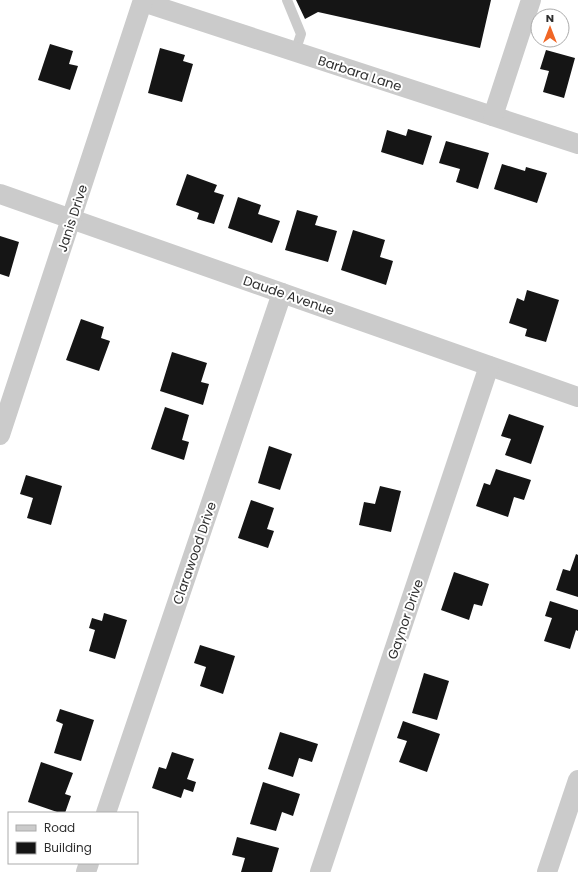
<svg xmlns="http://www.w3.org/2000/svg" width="578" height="872" font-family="Poppins,sans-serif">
	<rect width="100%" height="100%" fill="#fff"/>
	<g fill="#151515">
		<path d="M296 0H491L480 48 318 12 305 19Z"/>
		<path d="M50 44 73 51 69 64 78 66 70 90 38 80Z"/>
		<path d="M160 48 185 55 183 61 193 64 182 102 148 93Z"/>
		<path d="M546 50 575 58 564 98 543 92 549 71 540 69Z"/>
		<path d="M408 129 432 136 423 165 381 152 387 130 406 136Z"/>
		<path d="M446 141 489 153 478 189 456 182 460 169 439 163Z"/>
		<path d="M502 164 525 171 526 167 547 173 537 203 494 189Z"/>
		<path d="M187 174 217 185 214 192 224 195 214 224 197 219 199 213 176 205Z"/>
		<path d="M238 197 261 205 258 214 280 221 272 243 228 228Z"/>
		<path d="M297 210 318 216 315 225 337 231 328 262 285 250Z"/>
		<path d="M353 230 385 240 380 257 393 261 386 285 341 270Z"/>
		<path d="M0 236 19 242 9 277 0 274Z"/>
		<path d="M527 290 559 300 546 342 525 336 527 329 509 323 517 298 524 301Z"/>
		<path d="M81 319 104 327 101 338 110 341 99 371 66 360Z"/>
		<path d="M172 352 207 363 201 382 209 384 203 405 160 391Z"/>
		<path d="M165 407 189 415 182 440 189 442 184 460 151 449Z"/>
		<path d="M509 414 544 426 531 464 505 455 511 439 501 436Z"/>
		<path d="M269 446 292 454 280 490 258 483Z"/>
		<path d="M496 469 531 480 524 500 514 497 508 517 476 506 484 483 490 485Z"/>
		<path d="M26 475 62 486 51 525 27 518 33 498 20 494Z"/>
		<path d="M380 486 401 491 391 532 359 525 364 502 375 504Z"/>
		<path d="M251 500 274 508 267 529 274 531 268 548 238 538Z"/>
		<path d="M576 554 578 555V597L556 590 563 569 570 571Z"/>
		<path d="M454 572 489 584 482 606 474 604 469 620 441 610Z"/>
		<path d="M550 601 578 610V631L576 630 570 649 544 641 552 618 545 616Z"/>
		<path d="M104 613 127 620 115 659 89 651 95 630 89 628 92 618 102 621Z"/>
		<path d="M200 645 235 656 223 694 200 686 206 667 194 663Z"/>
		<path d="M424 673 449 681 437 720 412 713Z"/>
		<path d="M60 709 94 720 81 761 54 753 63 724 56 721Z"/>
		<path d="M403 721 440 734 427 772 399 762 407 741 397 738Z"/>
		<path d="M280 732 318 744 312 762 299 758 293 777 268 769Z"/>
		<path d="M172 752 194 759 187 779 196 782 193 792 184 789 181 798 152 788 159 767 166 769Z"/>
		<path d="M41 762 73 773 65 794 71 796 65 813H60L28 802Z"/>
		<path d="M263 782 300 794 293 816 282 812 276 831 250 824Z"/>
		<path d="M237 837 279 848 272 872H241L245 858 232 855Z"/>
	</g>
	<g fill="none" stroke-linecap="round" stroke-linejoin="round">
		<path stroke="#cbcbcb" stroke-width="10" d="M287 0 301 34 295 52"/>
		<g stroke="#cbcbcb" stroke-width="20">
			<path d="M143 2 578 144"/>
			<path d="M493 116 531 0"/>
			<path d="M0 194 578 397"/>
			<path d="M0 435 143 0"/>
			<path d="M106 813 282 293"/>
			<path d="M86 872 89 863"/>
			<path d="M320 872 489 366"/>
			<path d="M547 872 578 780"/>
		</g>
	</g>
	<g text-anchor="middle" stroke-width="4" stroke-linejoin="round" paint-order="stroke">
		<g font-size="13" fill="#2e2e2e" stroke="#fff">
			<text transform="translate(360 73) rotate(18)" y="5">Barbara Lane</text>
			<text transform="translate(72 218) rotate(-72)" y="5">Janis Drive</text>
			<text transform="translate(289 295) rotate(19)" y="5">Daude Avenue</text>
			<text transform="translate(194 553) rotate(-71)" y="5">Clarawood Drive</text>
			<text transform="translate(405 619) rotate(-71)" y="5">Gaynor Drive</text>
		</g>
	</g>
	<rect x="8" y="812" width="130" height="52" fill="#ffffff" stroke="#ababab"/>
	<rect x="16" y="825" width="20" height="6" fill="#cbcbcb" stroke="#ababab"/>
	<text x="44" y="832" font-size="12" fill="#2e2e2e">Road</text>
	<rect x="16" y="842" width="20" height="12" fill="#151515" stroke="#ababab"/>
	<text x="44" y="852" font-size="12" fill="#2e2e2e">Building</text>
	<g transform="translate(550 28)"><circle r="19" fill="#ffffff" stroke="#ababab"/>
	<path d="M0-3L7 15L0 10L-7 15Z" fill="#f06625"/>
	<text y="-6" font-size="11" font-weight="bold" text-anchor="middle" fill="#2e2e2e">N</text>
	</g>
</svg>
